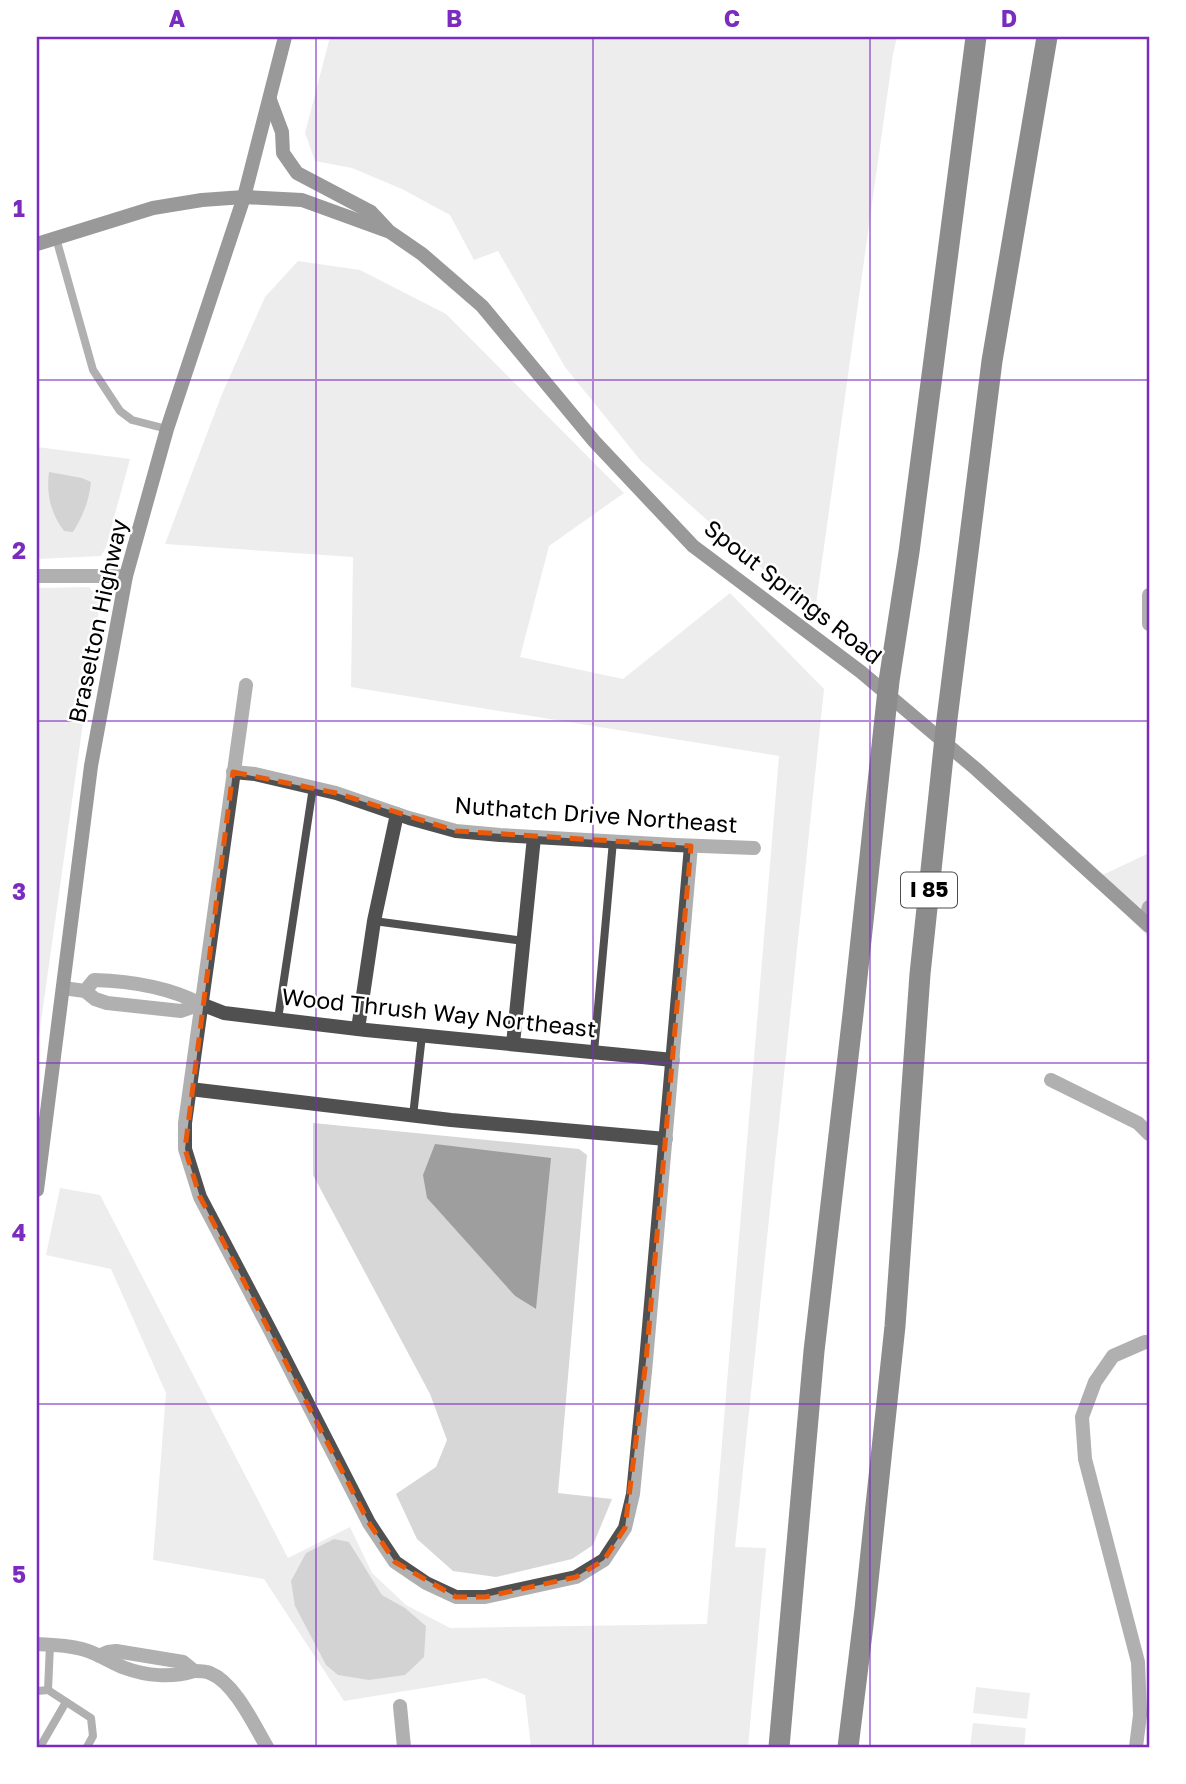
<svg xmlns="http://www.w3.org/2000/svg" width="1186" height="1784" font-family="'Golos Text',sans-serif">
	<rect width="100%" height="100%" fill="#fff"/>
	<g fill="#d7d7d7" fill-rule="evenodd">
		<path d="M330 37H897L893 54 815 611 754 562 641 461 565 367 498 251 474 260 450 215 402 189 352 168 315 161 305 133Z"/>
		<path d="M298 261 360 270 446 314 624 493 549 546 520 657 623 679 730 593 824 689 735 1547 766 1548 748 1747H531L525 1695 485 1678 344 1701 264 1579 153 1560 166 1393 111 1269 46 1255 60 1188 100 1195 288 1558 350 1527 372 1573 406 1605 450 1628 707 1624 779 756 351 687 353 557 165 544 222 394 265 297ZM349 1542 382 1595 405 1608 306 1553Z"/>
		<path d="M37 447 130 459 106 547 101 556 37 559Z"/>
		<path d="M89 587 100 602 37 1050V588Z"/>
		<path d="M1149 853V938L1092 880Z"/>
		<path d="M313 1123 579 1149 587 1155 558 1493 612 1499 593 1545 572 1559 496 1577 453 1571 417 1539 396 1494 436 1467 447 1440 430 1394 313 1175ZM427 1198 536 1309 515 1296Z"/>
		<path d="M976 1687 1030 1693 1027 1719 973 1713Z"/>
		<path d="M973 1723 1026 1728 1024 1747H970Z"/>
	</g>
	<g fill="#9e9e9e">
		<path d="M49 472 82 478 91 482C89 501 83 516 73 532L64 531C51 514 46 494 49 472Z"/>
		<path d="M435 1144 551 1158 536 1309 515 1296 427 1198 423 1175Z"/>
		<path d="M334 1539 349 1542 382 1595 405 1608 426 1626 424 1657 405 1675 369 1680 338 1675 326 1665 295 1606 291 1581 306 1553Z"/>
	</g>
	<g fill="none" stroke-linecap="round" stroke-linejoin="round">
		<g stroke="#505050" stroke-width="8">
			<path d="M56 238 93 370 120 411 132 420 167 429"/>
			<path d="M374 921 524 941"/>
			<path d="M278 1019 313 787"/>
			<path d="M594 1052 613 841"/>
			<path d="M413 1116 422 1035"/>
			<path d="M48 1690 91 1718 93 1736 87 1747"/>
			<path d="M37 1691 48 1690 50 1645"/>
			<path d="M40 1747 66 1702"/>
		</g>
		<g stroke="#505050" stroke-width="14">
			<path d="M37 576H126"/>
			<path d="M1149 595V624"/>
			<path d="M246 685 185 1123V1149L200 1197 270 1330 369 1523 395 1562 426 1583 456 1597H485L576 1577 604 1560 625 1528 633 1494 646 1361 691 846"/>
			<path d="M233 772 255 774 336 793 409 818 456 831 500 835 675 845 754 848"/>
			<path d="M1145 921 1149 907"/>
			<path d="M63 988 85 991 95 999 107 1003 181 1011 201 1004C168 987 131 981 94 980L85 991"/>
			<path d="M201 1004 224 1013 366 1030 673 1060"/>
			<path d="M358 1029 374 921 397 814"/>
			<path d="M513 1044 534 837"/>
			<path d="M1051 1080 1138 1123 1149 1134"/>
			<path d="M190 1089 451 1120 666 1139"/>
			<path d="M37 1644C52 1645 71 1645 85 1650 99 1654 111 1663 125 1668 146 1676 172 1678 194 1671L183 1662 116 1651 108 1652 99 1656"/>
			<path d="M194 1671C199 1671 206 1671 210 1673 235 1683 254 1725 267 1747"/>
			<path d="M400 1706 404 1747"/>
			<path d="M1136 1747 1140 1715 1138 1662 1085 1459 1082 1417 1095 1382 1113 1356 1145 1342H1149"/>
		</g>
		<g stroke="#1d1d1d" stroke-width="14">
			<path d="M270 100 282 132 283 153 297 173 371 212 387 229"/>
			<path d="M37 244 153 208 202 200 244 197 302 200 390 232 422 254 482 306 594 441 693 546 861 672 976 769 1149 926"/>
			<path d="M37 1190 91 766 126 576 167 429 244 197 285 37"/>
		</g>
		<g stroke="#000" stroke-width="21">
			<path d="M779 1747 814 1351 853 1014 889 681 909 552 976 37"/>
			<path d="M848 1747 865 1609 895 1326 920 974 947 719 992 361 1047 37"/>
		</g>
	</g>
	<path d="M0 0H1186V1784H0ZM233 772 336 793 456 831 691 846 646 1361 625 1528 604 1560 576 1577 485 1597H456L395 1562 369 1523 200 1197 185 1149Z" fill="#fff" fill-opacity=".55" fill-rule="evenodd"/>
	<path fill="none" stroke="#e8590c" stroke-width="5" stroke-dasharray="14 9" stroke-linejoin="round" d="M233 772 336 793 456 831 691 846 646 1361 625 1528 604 1560 576 1577 485 1597H456L395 1562 369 1523 200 1197 185 1149Z"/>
	<path fill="none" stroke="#7b2cbf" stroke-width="2" stroke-opacity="0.55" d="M316 37V1747M593 37V1747M870 37V1747M37 380H1149M37 721H1149M37 1063H1149M37 1404H1149"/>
	<g text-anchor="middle" stroke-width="5" stroke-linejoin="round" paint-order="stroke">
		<rect fill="#fff" stroke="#4c4c4c" stroke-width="2" x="901" y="872.5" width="56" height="35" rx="5"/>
		<g font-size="21" font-weight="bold" fill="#000">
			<text x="929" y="897">I 85</text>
		</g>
		<g font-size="23" fill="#000" stroke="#fff">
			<text transform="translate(793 592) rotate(38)" y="8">Spout Springs Road</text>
			<text transform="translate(98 621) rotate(-78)" y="8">Braselton Highway</text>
			<text transform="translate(596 815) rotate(4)" y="8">Nuthatch Drive Northeast</text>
			<text transform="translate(439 1013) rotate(6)" y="8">Wood Thrush Way Northeast</text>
		</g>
	</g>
	<rect width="1186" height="1784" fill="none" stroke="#ffffff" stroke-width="77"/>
	<rect x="38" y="38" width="1110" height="1708" fill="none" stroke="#7b2cbf" stroke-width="2.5"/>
	<g font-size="23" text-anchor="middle" font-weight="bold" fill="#7b2cbf">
		<text x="177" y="27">A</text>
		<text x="454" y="27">B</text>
		<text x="732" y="27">C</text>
		<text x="1009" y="27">D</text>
		<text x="19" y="217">1</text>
		<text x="19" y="559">2</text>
		<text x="19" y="900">3</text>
		<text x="19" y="1241">4</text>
		<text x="19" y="1583">5</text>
	</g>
</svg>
